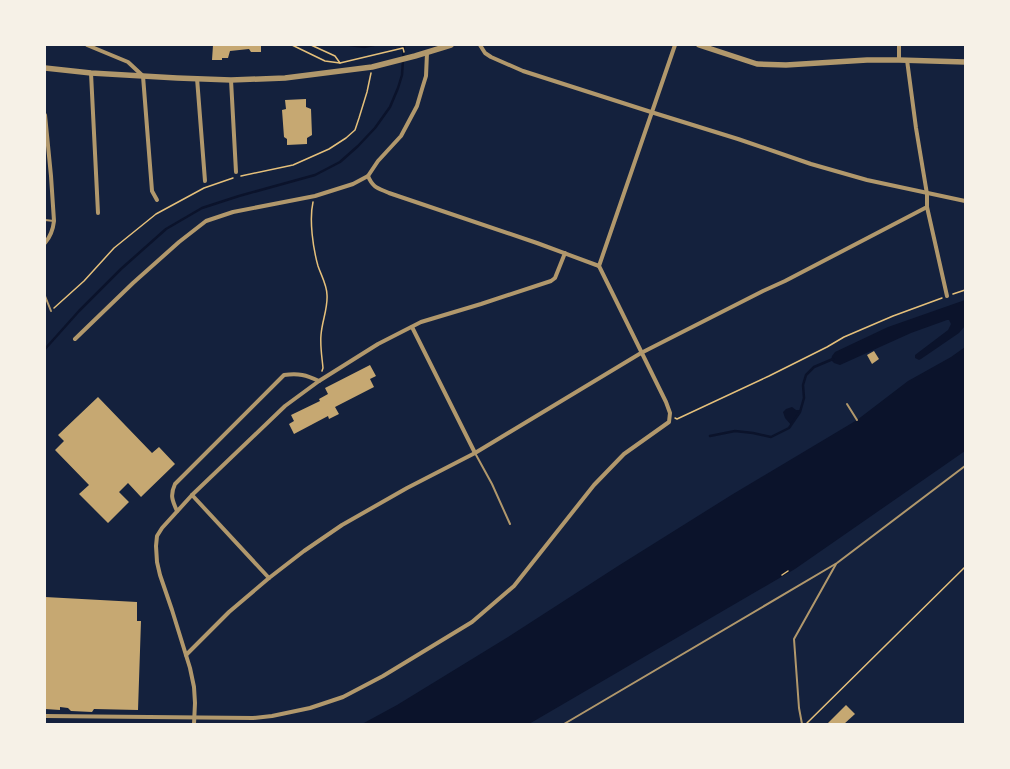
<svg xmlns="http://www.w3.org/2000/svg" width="1010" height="769" font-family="Mulish,sans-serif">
	<rect width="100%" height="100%" fill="#14213d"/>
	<g fill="#0b132b">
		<path d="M965 300V326L959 333 921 359 919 360 915 358V355L948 330 951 324 949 320H947L911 333 840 365 834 363 831 360 832 356 835 352 888 327Z"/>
		<path d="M965 347V451L795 569 577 696 529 724H362L397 705 508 637 618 566 733 494 857 420 908 381 951 357Z"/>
		<path d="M792 407 796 410H801L791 425 785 418 783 412 786 409Z"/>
	</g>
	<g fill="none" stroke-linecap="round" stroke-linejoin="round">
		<g stroke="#0b132b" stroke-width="2.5">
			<path d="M350 45 364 47 374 45"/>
			<path d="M45 349 79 311 121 269 166 229 202 208 239 196 315 175 340 162 358 146 375 128 390 107 398 88 402 75 404 45"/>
			<path d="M710 436 735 431 753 433 771 437 789 428 800 412 804 398 803 385 806 375 814 367 833 359"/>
		</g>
	</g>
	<g fill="#c6a872">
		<path d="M213 45H261V52H251L249 49 230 51 228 58H222V60H212Z"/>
		<path d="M306 99V107L311 109 312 135 307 138V144L287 145V139L284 137 282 110 286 109 285 100Z"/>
		<path d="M874 351 879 359 872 364 867 355Z"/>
		<path d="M370 365 376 376 370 379 374 387 335 407 339 414 329 419 328 416 294 434 289 424 294 421 291 415 320 401 319 399 328 394 325 388Z"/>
		<path d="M98 397 152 453 159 447 175 464 141 497 128 483 119 492 129 502 108 523 79 494 89 485 55 450 64 441 58 435Z"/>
		<path d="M45 597 137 602V621H141L138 710 94 709 92 712 71 711 68 708 60 707V710L45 709Z"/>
		<path d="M846 705 855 714 844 724H827Z"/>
	</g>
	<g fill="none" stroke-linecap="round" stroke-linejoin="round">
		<g stroke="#e5c07b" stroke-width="1.5">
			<path d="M292 45 325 61 340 63 403 48 404 52"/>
			<path d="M311 45 335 56 340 63"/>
			<path d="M241 176 293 165 329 149 346 138 355 130 359 118 367 92 371 73"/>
			<path d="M313 202C309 220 313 248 318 266 321 275 327 285 327 295 328 308 322 321 321 335 320 346 322 357 323 368L322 371"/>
			<path d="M953 294 965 290"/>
			<path d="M54 308 84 281 114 248 156 214 204 188 233 178"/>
			<path d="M675 418 677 419 769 376 827 347 844 337 893 316 942 298"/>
			<path d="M782 575 788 571"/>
			<path d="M807 723 965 567"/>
		</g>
		<g stroke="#b1986c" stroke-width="2">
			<path d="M45 220 54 221"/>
			<path d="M45 296 51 311"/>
			<path d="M847 404 857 420"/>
			<path d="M475 453 492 484 510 524"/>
			<path d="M564 724 837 563 965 466"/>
			<path d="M802 724 799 708 794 639 836 564"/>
		</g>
		<g stroke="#b1986c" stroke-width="4">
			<path d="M87 45 128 62 143 76 152 191 157 200"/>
			<path d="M480 45 485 53 491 57 523 71 651 112 738 139 811 164 867 180 965 201"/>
			<path d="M899 45V60"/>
			<path d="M907 60 916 128 927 194V207L947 296"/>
			<path d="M91 73 98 213"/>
			<path d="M197 78 205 181"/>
			<path d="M231 80 236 172"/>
			<path d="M45 115 51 176 54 221C53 230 51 236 45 243"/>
			<path d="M368 176C373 188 378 188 389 193L537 243 599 266"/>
			<path d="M412 327 475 453"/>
			<path d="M75 339 133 283 179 242 206 221 233 212 315 196 353 184 368 176 378 161 401 136 417 106 422 89 426 76 427 53"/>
			<path d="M192 495 269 578"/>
			<path d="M177 511C172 500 170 495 175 484L284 375C299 373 306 375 319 381"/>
			<path d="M186 655 229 612 269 578 304 551 342 525 407 488 475 453 641 353 763 291 785 281 927 207"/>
			<path d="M45 716 253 718 272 716 310 708 343 697 383 676 472 622 514 586 594 485 624 454 669 422 670 413 666 402 599 266 675 45"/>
			<path d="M194 724 195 703 194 687 190 668 172 610 160 575 157 562 156 546 157 536 162 528 192 495 285 406 319 381 378 344 421 322 481 304 551 281 555 278 565 253"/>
		</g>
		<g stroke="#b1986c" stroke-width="5.5">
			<path d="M699 45 757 64 786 65 867 60H899L965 62"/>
			<path d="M45 68 91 73 177 78 231 80 285 78 372 67 415 56 451 45"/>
		</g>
	</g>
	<rect width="1010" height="769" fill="none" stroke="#f6f1e7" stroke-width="92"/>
</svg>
